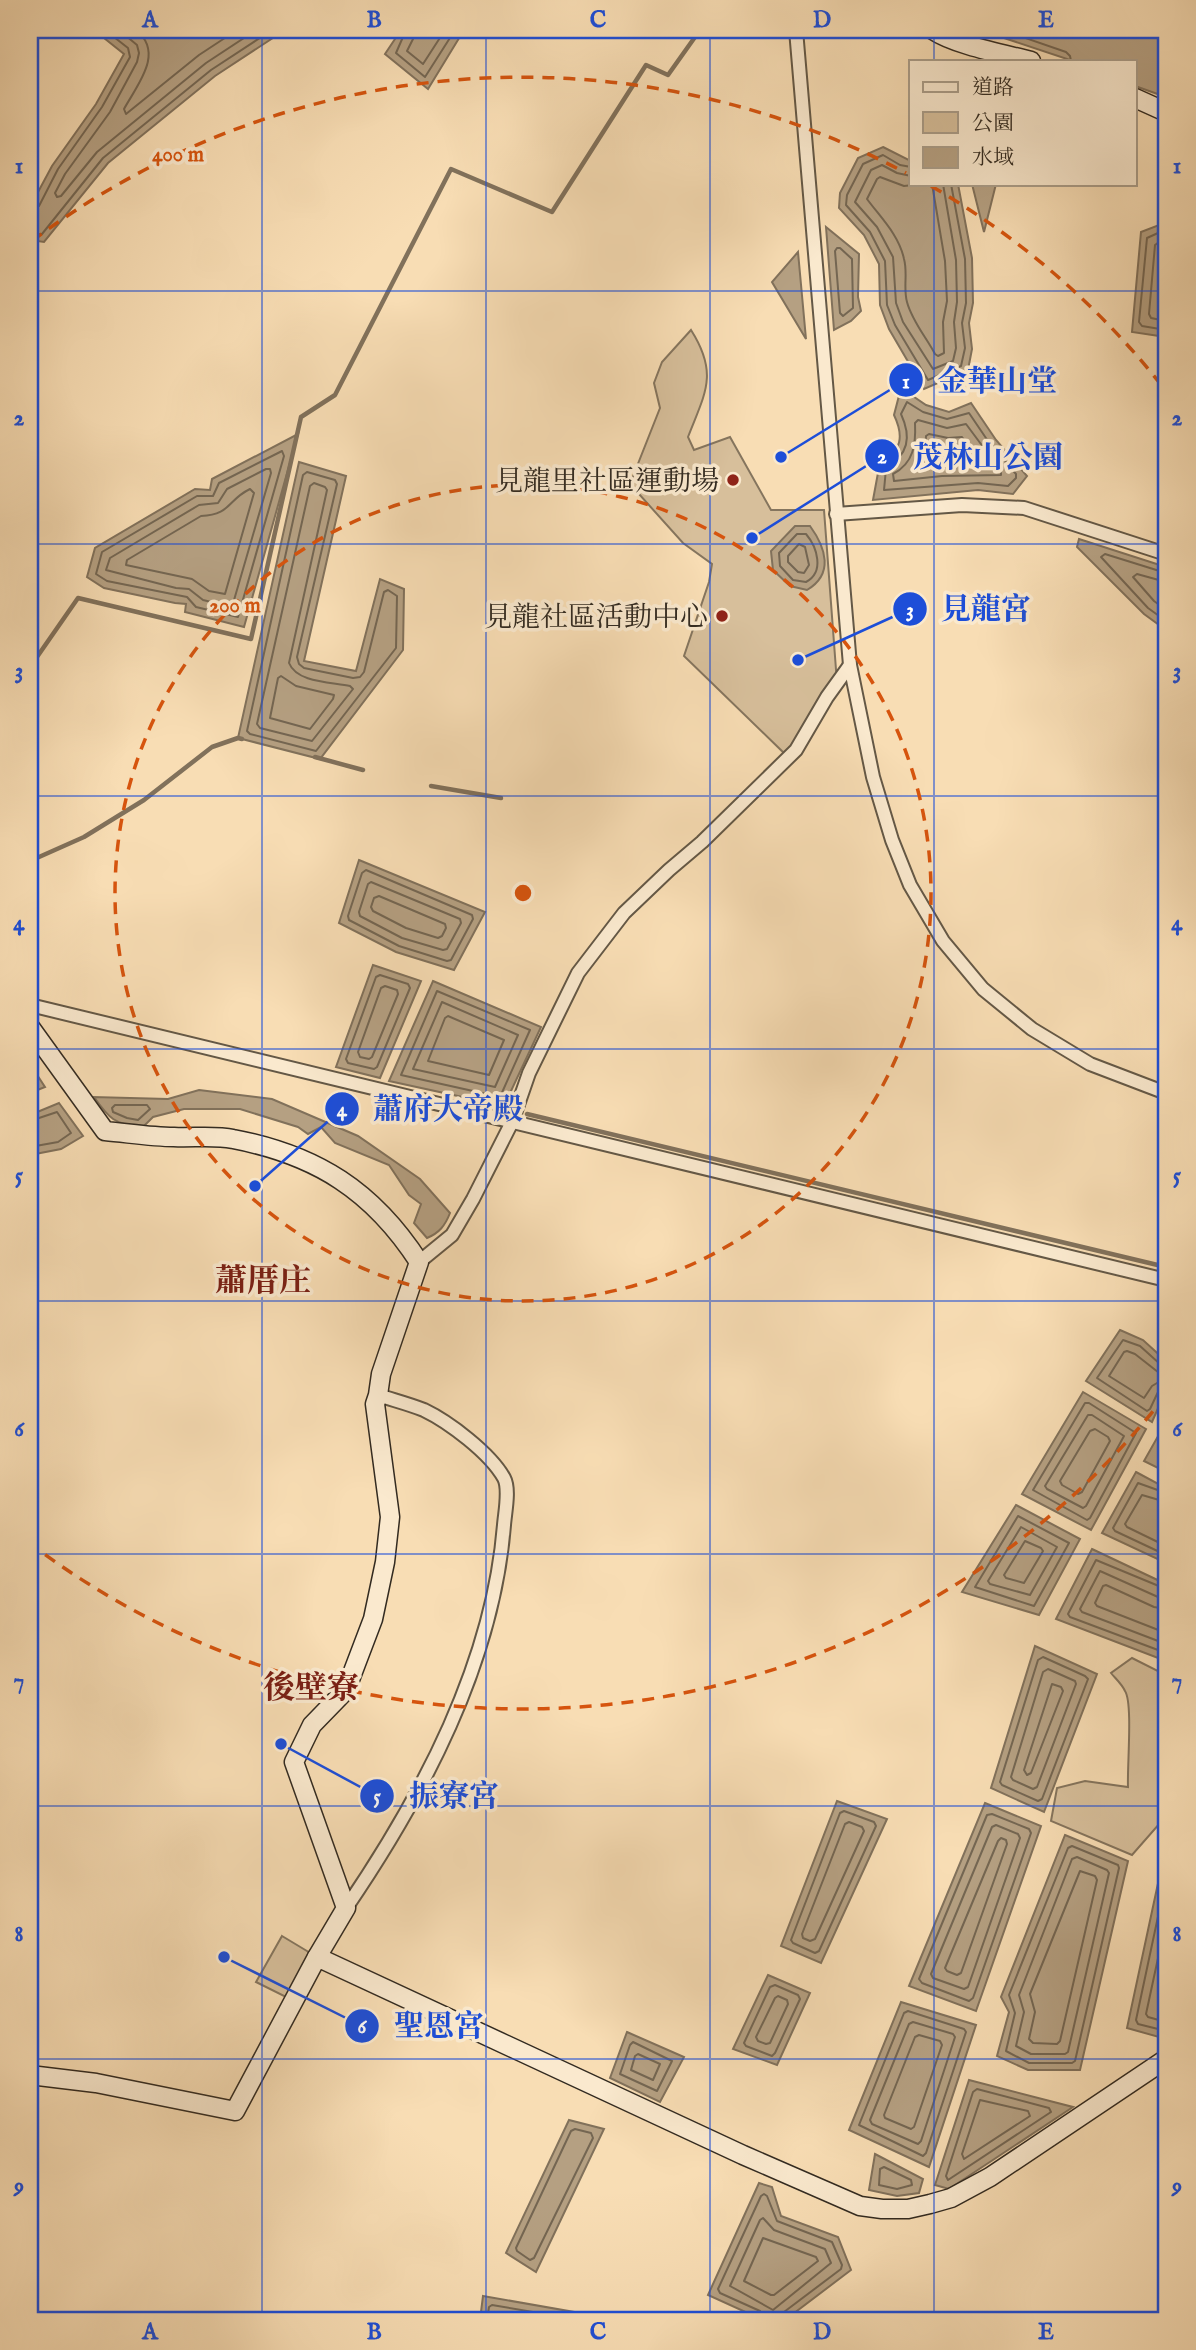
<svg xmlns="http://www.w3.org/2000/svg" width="1196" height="2350" font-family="'IM FELL English','Noto Serif TC',serif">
	<rect width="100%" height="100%" fill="#f8ddb4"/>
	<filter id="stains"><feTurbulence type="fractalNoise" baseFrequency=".00286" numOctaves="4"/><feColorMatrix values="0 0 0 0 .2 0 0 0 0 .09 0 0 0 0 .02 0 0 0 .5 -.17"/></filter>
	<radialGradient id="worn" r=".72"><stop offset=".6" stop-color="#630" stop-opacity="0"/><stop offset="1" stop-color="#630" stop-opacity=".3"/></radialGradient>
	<g fill="#d7bf9b" stroke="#85755e" stroke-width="2">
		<path d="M691 330C719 374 705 393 688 437L694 450 730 437 771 510H824L837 683 797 741 784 753 684 656 709 582 712 564 683 543 630 484 660 408 654 383 662 362Z"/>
		<path d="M1132 1658 1166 1675V1823H1160L1132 1855 1051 1821 1057 1788 1085 1781 1128 1787C1127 1767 1133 1703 1125 1691 1122 1684 1115 1678 1111 1673Z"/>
		<path d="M282 1936 317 1957 294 2001 256 1982Z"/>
	</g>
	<g fill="#b5a082" stroke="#81715b" stroke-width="2">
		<path d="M94 30H285L215 76 108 163 44 242 30 240V207L52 166 96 104 124 54Z"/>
		<path d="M401 30H464L428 89 385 54Z"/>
		<path d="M970 30H1166V97L1135 86V61H1073L995 35Z"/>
		<path d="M883 147 911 161V184H958L972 258 973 303 969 323 972 349 968 370 924 389 889 329 880 305 879 264 864 235 839 208 840 193 858 158Z"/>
		<path d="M972 184H996L984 232Z"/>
		<path d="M1159 225 1166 228V337L1132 332 1141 232Z"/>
		<path d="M826 227 859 254 858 297 861 311 851 321 834 330Z"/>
		<path d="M798 252 806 339 772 282Z"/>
		<path d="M901 388 926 405 949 412 971 403 996 440 1027 476 1013 494 978 490 873 500 880 462C902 452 904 436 894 415Z"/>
		<path d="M298 434 244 627 185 612 186 604 175 603 104 588 87 577 95 548 195 489 210 490 212 479Z"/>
		<path d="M299 462 346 476 304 661 356 671 380 579 404 589 403 650 320 759 238 738Z"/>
		<path d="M795 526H810C826 548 834 574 807 590L790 586 773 570 771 551Z"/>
		<path d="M1079 539 1166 567V630L1144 614 1077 547Z"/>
		<path d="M359 860 485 912 454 970 396 952 339 923Z"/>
		<path d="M373 965 421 981 380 1078 336 1067Z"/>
		<path d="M433 981 541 1027 504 1106 389 1081Z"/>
		<path d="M30 1064 45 1087 30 1093Z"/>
		<path d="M199 1090 272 1099 358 1136 420 1179 450 1213C445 1226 439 1233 427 1238L414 1223 421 1204 409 1195 389 1165 335 1143 321 1127 308 1134 298 1127 240 1109H184L153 1117 142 1128C114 1123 110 1120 94 1097L168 1099Z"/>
		<path d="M59 1103 83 1136 61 1149 30 1155V1115Z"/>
		<path d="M1120 1330 1143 1340 1166 1361V1390L1152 1422 1086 1381Z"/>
		<path d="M1083 1392 1146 1429 1091 1530 1022 1494Z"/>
		<path d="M1166 1422V1472L1144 1461Z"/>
		<path d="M1136 1472 1166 1488V1563L1102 1533Z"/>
		<path d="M1016 1505 1080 1539 1039 1615 962 1592Z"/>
		<path d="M1092 1549 1166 1584V1661L1056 1619Z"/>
		<path d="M1035 1646 1097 1674 1044 1812 991 1788Z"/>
		<path d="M837 1801 887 1819 821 1963 781 1946Z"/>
		<path d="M985 1803 1041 1826 976 2011 909 1986Z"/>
		<path d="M1065 1835 1128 1861 1080 2070H1028L997 2056 1009 2012 1001 1997Z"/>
		<path d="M1166 1846V2039L1127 2028Z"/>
		<path d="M768 1975 810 1993 777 2065 733 2049Z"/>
		<path d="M901 2002 976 2025 929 2167 849 2130Z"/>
		<path d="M627 2032 684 2057 660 2102 610 2078Z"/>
		<path d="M969 2080 1073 2107 949 2189 935 2185Z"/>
		<path d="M569 2120 604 2129 536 2272 506 2253Z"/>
		<path d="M875 2154 923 2179 919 2193 897 2196 869 2190Z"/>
		<path d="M759 2183 772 2187 781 2216 838 2237 851 2270 785 2320H763L708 2295Z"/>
		<path d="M483 2296 620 2320H480Z"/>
	</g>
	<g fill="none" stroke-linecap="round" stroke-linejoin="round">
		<g stroke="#746652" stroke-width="2">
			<path d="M119 30 137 45 139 53 137 62 110 112 65 174 55 193 57 197 61 196 97 152 206 63 256 30"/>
			<path d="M136 30C165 53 137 85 124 109L126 114 199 55 237 30"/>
			<path d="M406 30 396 53 425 77 455 30"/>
			<path d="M415 30 414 37 407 51 423 64 445 30"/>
			<path d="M1002 30 1066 52 1070 56 1071 61"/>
			<path d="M911 167 900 165 883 155 863 164 847 195 846 205 870 232 885 261 887 305 895 325 928 380 961 366 965 348 962 323 966 303 965 259 951 184"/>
			<path d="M911 176 897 173 882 165 871 170 855 202 877 227 893 257 896 303 903 322 933 369 953 361 956 348 954 322 957 302 956 260 943 184"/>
			<path d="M922 184 904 186 880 177 877 179 867 199C881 218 899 235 904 259 908 273 903 288 907 302 912 321 926 337 935 354L938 356 944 353 943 322 947 301 945 261 932 184"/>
			<path d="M30 209 39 206 58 169 102 107 130 57 128 48 105 30"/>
			<path d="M30 234H42L103 158 211 70 272 30"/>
			<path d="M1166 234 1158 233 1147 238 1139 322 1142 326 1166 330"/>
			<path d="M1166 242H1159L1155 245 1149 314 1151 318 1166 321"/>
			<path d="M837 248H840L852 259 853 308 843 316 840 313 835 251Z"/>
			<path d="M907 402 923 412 947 419 969 413 990 444 1016 474V478L1008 486 978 483 884 490 886 469C908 454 912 438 901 414Z"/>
			<path d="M918 420 947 428 966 424 1001 471V475L942 476 894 481 893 474C914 463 916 444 915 423Z"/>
			<path d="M929 434 948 438 962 437 977 458V462L920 467 919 463 925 451 926 436Z"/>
			<path d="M282 451 284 456 238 617 196 607 187 597 107 581 96 574 102 552 197 496H213L219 483Z"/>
			<path d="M266 469H270L271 473 232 607 203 600 189 589 176 588 106 570 110 558 199 505 218 503 227 489Z"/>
			<path d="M307 472 335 480 337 484 297 657 299 664 304 668 353 678 360 677 364 672 384 592 388 590 397 596 396 648 316 751 250 734 247 731 303 475Z"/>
			<path d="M314 483 325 487 327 490 289 663C297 683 332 682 350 686L353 689 312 741 260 728 257 724 310 486Z"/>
			<path d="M250 489 254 493 225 594 209 591 192 579 126 565 127 560 201 516C231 515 227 500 250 489Z"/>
			<path d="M797 534H806C817 547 825 572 806 582L793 580 780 566 779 553Z"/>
			<path d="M799 544 805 547 809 565 804 573 798 572 788 562V556Z"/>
			<path d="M1166 573 1105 554 1101 557 1148 608 1166 621"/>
			<path d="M1166 582 1137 574 1133 577 1154 601 1166 610"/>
			<path d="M281 676 296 686 334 695 333 699 310 729 270 718 278 678Z"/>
			<path d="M366 870 472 915 473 919 451 960 447 961 399 946 349 920 348 916 362 873Z"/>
			<path d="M371 882 460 919 461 923 447 949 443 950 402 938 360 916 359 912 368 884Z"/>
			<path d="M379 896 445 924 446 928 442 936 438 938 406 928 373 911 371 907 374 898Z"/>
			<path d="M380 975 408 984 410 988 377 1067 374 1069 348 1063 346 1059 376 977Z"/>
			<path d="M385 986 397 990 398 994 372 1057 369 1059 360 1057 358 1052 381 988Z"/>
			<path d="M437 991 530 1030 500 1097 401 1075Z"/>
			<path d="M442 1002 518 1035 495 1087 413 1069Z"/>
			<path d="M448 1016 504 1040 489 1075 428 1061 445 1018Z"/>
			<path d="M115 1105H147L150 1109 138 1120 127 1118 113 1112 112 1108Z"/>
			<path d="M30 1121 57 1112 71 1133 58 1142 30 1147"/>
			<path d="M1127 1351 1135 1354 1163 1376 1162 1380 1152 1386 1144 1398 1109 1376 1124 1352Z"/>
			<path d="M1166 1366 1160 1364 1140 1346 1123 1340 1097 1378 1147 1411 1150 1409 1158 1392 1166 1389"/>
			<path d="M1085 1403H1089L1136 1433 1090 1518 1087 1520 1033 1490Z"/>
			<path d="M1088 1415H1092L1124 1436 1086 1506 1083 1508 1047 1489 1045 1486Z"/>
			<path d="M1095 1429 1108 1437 1110 1441 1082 1492 1078 1494 1062 1485 1060 1481 1090 1431Z"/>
			<path d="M1166 1493 1138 1483 1113 1528 1115 1531 1166 1555"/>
			<path d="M1166 1502 1142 1495 1125 1524 1127 1527 1166 1546"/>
			<path d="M1018 1516 1069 1543 1034 1606 975 1587Z"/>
			<path d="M1021 1527 1057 1547 1030 1595 990 1584 988 1581Z"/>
			<path d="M1025 1541 1041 1548 1043 1551 1024 1583 1006 1578 1004 1575Z"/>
			<path d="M1166 1589 1096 1560 1068 1614 1070 1617 1166 1653"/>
			<path d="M1166 1598 1158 1597 1100 1571 1080 1609 1082 1612 1166 1644"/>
			<path d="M1166 1609 1154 1607 1106 1585 1103 1586 1095 1603 1097 1606 1166 1633"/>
			<path d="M1043 1657 1085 1676 1088 1679 1042 1799 1038 1801 1002 1785 1000 1782 1038 1660Z"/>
			<path d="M1048 1669 1075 1681 1076 1684 1037 1787 1033 1789 1013 1780 1011 1777 1043 1672Z"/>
			<path d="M1052 1684 1061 1687 1063 1691 1031 1773 1027 1775 1024 1770Z"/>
			<path d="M844 1811 874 1822 876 1826 819 1951 815 1953 793 1943 791 1940 840 1813Z"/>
			<path d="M992 1814 1029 1829 1031 1833 973 1998 969 2001 922 1983 919 1979 987 1815Z"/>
			<path d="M849 1822 862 1827 864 1831 815 1939 810 1941 803 1938 802 1934 845 1824Z"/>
			<path d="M996 1825 1018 1834 1020 1838 968 1987 964 1989 933 1978 931 1974 992 1827Z"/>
			<path d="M1001 1838 1006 1840 1007 1844 961 1973 957 1975 947 1971 945 1968 998 1841Z"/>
			<path d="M1072 1846 1118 1865 1119 1868 1075 2061 1072 2063H1029L1006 2051 1015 2013 1009 1995 1068 1848Z"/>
			<path d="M1077 1857 1107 1870 1109 1873 1068 2052 1065 2054H1031L1016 2046 1024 2012 1019 1995 1072 1859Z"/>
			<path d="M1080 1871 1095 1876 1097 1880 1060 2041 1057 2044 1033 2043 1029 2039 1035 2012 1030 1994Z"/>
			<path d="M1166 1879 1136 2020 1138 2024 1166 2031"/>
			<path d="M1166 1921 1146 2014 1148 2017 1166 2022"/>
			<path d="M775 1985 798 1995 800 1999 775 2053 772 2056 746 2046 744 2043 770 1987Z"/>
			<path d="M778 1996 787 2000 788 2004 770 2043 766 2044 758 2041 756 2037 775 1998Z"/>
			<path d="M908 2011 964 2029 966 2032 926 2153 923 2156 859 2125 904 2013Z"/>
			<path d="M913 2022 953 2034 955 2037 921 2141 918 2144 872 2124 870 2120 909 2024Z"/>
			<path d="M919 2035 940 2041 942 2045 914 2127 911 2129 885 2118 884 2115 915 2037Z"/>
			<path d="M633 2042 672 2061 657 2091 620 2074 630 2045Z"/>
			<path d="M638 2054 660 2064 653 2080 631 2070 635 2056Z"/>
			<path d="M977 2089 1049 2108 1051 2112 948 2180 946 2176 973 2092Z"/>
			<path d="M980 2100 1028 2111 1030 2116 964 2159 962 2154Z"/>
			<path d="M575 2129 591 2133 593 2138 534 2258 530 2260 517 2251 516 2248 571 2131Z"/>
			<path d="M884 2167 911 2180 912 2185 897 2189 879 2185 880 2169Z"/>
			<path d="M763 2218 774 2230 825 2249 831 2263 773 2310 730 2286 760 2220Z"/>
			<path d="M763 2238 816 2257 818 2261 774 2295H771L744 2281Z"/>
			<path d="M487 2320 489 2307 492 2305 580 2320"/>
			<path d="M764 2320 760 2311 720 2293 718 2289 761 2196 764 2194 767 2196 777 2221 832 2242 842 2265 841 2269 784 2312 781 2320"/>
		</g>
		<g stroke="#81715b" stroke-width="4.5">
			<path d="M30 667 78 598 251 639 301 417 335 395 451 169 552 212 646 65 668 75 700 30"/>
			<path d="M315 757 363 770"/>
			<path d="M431 786 501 798"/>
			<path d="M30 861 84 837 144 800 212 747 238 738 242 739"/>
			<path d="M527 1114 1166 1267"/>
		</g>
		<defs>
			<g id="street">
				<path d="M796 30 850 665 873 777 892 840 910 885 943 941 983 989 1032 1029 1090 1064 1166 1093"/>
				<path d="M836 514 962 505 1024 508 1166 554"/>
				<path d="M30 1005 1166 1280"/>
				<path d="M419 1262 452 1235 473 1199 512 1122 529 1073 578 973 624 913 669 870 702 842 796 750 827 697 850 665"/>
				<path d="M346 1908C423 1795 493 1663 504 1525 505 1512 510 1489 504 1478 490 1453 449 1422 424 1410 409 1404 393 1400 378 1395"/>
			</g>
			<g id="secondary">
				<path d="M933 30C955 45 1004 54 1031 61"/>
				<path d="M1135 98 1166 112"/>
				<path d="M30 1027 105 1131C128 1133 151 1137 174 1137 193 1138 215 1135 233 1139 317 1155 373 1191 419 1262L381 1374 378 1395 375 1404 390 1517 385 1562 373 1619 346 1690 312 1725 294 1762 346 1908 317 1957"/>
				<path d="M30 2075 96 2083 235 2111 317 1957 743 2155 860 2206 882 2209H908L930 2204 951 2198 990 2177 1166 2059"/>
			</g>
		</defs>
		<use href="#street" stroke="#645846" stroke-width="16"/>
		<use href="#secondary" stroke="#332b21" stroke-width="21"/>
		<use href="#street" stroke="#fae9ce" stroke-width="12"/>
		<use href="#secondary" stroke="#fae9ce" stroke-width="18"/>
	</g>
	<path fill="none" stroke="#1d4ed8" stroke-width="2" stroke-opacity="0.55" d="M262 30V2320M486 30V2320M710 30V2320M934 30V61M934 184V2320M30 291H1166M30 544H1166M30 796H1166M30 1049H1166M30 1301H1166M30 1554H1166M30 1806H1166M30 2059H1166"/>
	<g fill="none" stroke="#d6540e" stroke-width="3.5" stroke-dasharray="12 9">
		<circle cx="523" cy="893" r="408"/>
		<path d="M1166 1395A816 816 0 0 1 32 1545M32 241A816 816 0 0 1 906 173M931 186A816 816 0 0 1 1166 391"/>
	</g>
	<g fill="#8f2418" stroke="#fae9ce" stroke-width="2.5">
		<circle cx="733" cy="480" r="7"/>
		<circle cx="722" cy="616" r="7"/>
	</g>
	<g text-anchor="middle" stroke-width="7" stroke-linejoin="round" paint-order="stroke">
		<g font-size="28" fill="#332b21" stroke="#fae9ce" text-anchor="end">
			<text x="719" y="490">見龍里社區運動場</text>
			<text x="708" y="626">見龍社區活動中心</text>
		</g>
		<g font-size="32" font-weight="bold" fill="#7a1f14" stroke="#fae9ce">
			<text x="263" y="1291">蕭厝庄</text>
			<text x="311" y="1698">後壁寮</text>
		</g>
	</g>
	<circle cx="523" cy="893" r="10" fill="#d6540e" stroke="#fae9ce" stroke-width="3.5"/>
	<g font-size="21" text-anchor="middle" font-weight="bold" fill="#d6540e" stroke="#fae9ce" stroke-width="7" stroke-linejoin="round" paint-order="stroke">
		<text x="178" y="161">400 m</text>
		<text x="235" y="612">200 m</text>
	</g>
	<path fill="none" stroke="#1d4ed8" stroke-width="2.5" d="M781 457L906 380M752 538L882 456M798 660L910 609M255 1186L342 1109M281 1744L377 1796M224 1957L362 2026"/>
	<g fill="#1d4ed8" stroke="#fae9ce" stroke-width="2.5">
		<circle cx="781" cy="457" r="7"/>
		<circle cx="752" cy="538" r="7"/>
		<circle cx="798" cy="660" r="7"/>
		<circle cx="255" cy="1186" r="7"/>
		<circle cx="281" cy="1744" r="7"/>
		<circle cx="224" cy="1957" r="7"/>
		<circle cx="906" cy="380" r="18"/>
		<circle cx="882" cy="456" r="18"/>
		<circle cx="910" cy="609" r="18"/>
		<circle cx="342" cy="1109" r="18"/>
		<circle cx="377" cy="1796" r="18"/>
		<circle cx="362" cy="2026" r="18"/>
	</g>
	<g font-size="21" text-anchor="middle" font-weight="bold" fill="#fff">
		<text x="906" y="388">1</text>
		<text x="882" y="463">2</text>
		<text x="910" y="616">3</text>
		<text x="342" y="1116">4</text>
		<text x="377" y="1803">5</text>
		<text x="362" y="2033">6</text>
	</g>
	<g font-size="30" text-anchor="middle" font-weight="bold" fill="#1d4ed8" stroke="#fae9ce" stroke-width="7" stroke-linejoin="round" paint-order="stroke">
		<text x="997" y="391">金華山堂</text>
		<text x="988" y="467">茂林山公園</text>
		<text x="986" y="619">見龍宮</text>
		<text x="448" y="1119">蕭府大帝殿</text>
		<text x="454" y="1806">振寮宮</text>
		<text x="439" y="2036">聖恩宮</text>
	</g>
	<rect width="1196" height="2350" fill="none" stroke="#f8ddb4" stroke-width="77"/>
	<rect x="909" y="60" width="228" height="126" fill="#fae9ce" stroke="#aa9d89" stroke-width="2"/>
	<rect x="923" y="82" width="35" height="10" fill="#fae9ce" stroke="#aa9d89" stroke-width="2"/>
	<text x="972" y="94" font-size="21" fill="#332b21">道路</text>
	<rect x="923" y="112" width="35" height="21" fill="#d7bf9b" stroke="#aa9d89" stroke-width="2"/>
	<text x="972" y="130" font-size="21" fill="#332b21">公園</text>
	<rect x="923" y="147" width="35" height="21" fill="#b5a082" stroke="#aa9d89" stroke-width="2"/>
	<text x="972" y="164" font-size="21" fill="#332b21">水域</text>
	<rect x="38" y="38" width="1120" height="2274" fill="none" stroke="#1d4ed8" stroke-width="2.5"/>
	<g font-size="23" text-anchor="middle" font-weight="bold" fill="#1d4ed8">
		<text x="150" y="27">A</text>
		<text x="374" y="27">B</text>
		<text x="598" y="27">C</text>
		<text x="822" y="27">D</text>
		<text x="1046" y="27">E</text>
		<text x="19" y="173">1</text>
		<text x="1177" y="173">1</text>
		<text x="19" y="425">2</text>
		<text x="1177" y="425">2</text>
		<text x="19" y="678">3</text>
		<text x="1177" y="678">3</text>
		<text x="19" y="930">4</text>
		<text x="1177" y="930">4</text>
		<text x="19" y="1183">5</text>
		<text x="1177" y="1183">5</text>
		<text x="19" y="1436">6</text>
		<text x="1177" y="1436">6</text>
		<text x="19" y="1688">7</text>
		<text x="1177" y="1688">7</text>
		<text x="19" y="1941">8</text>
		<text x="1177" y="1941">8</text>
		<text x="19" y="2193">9</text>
		<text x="1177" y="2193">9</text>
		<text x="150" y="2339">A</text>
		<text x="374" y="2339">B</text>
		<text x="598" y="2339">C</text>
		<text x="822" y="2339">D</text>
		<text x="1046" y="2339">E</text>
	</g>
	<rect width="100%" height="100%" filter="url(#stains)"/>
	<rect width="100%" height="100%" fill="url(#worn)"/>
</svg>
